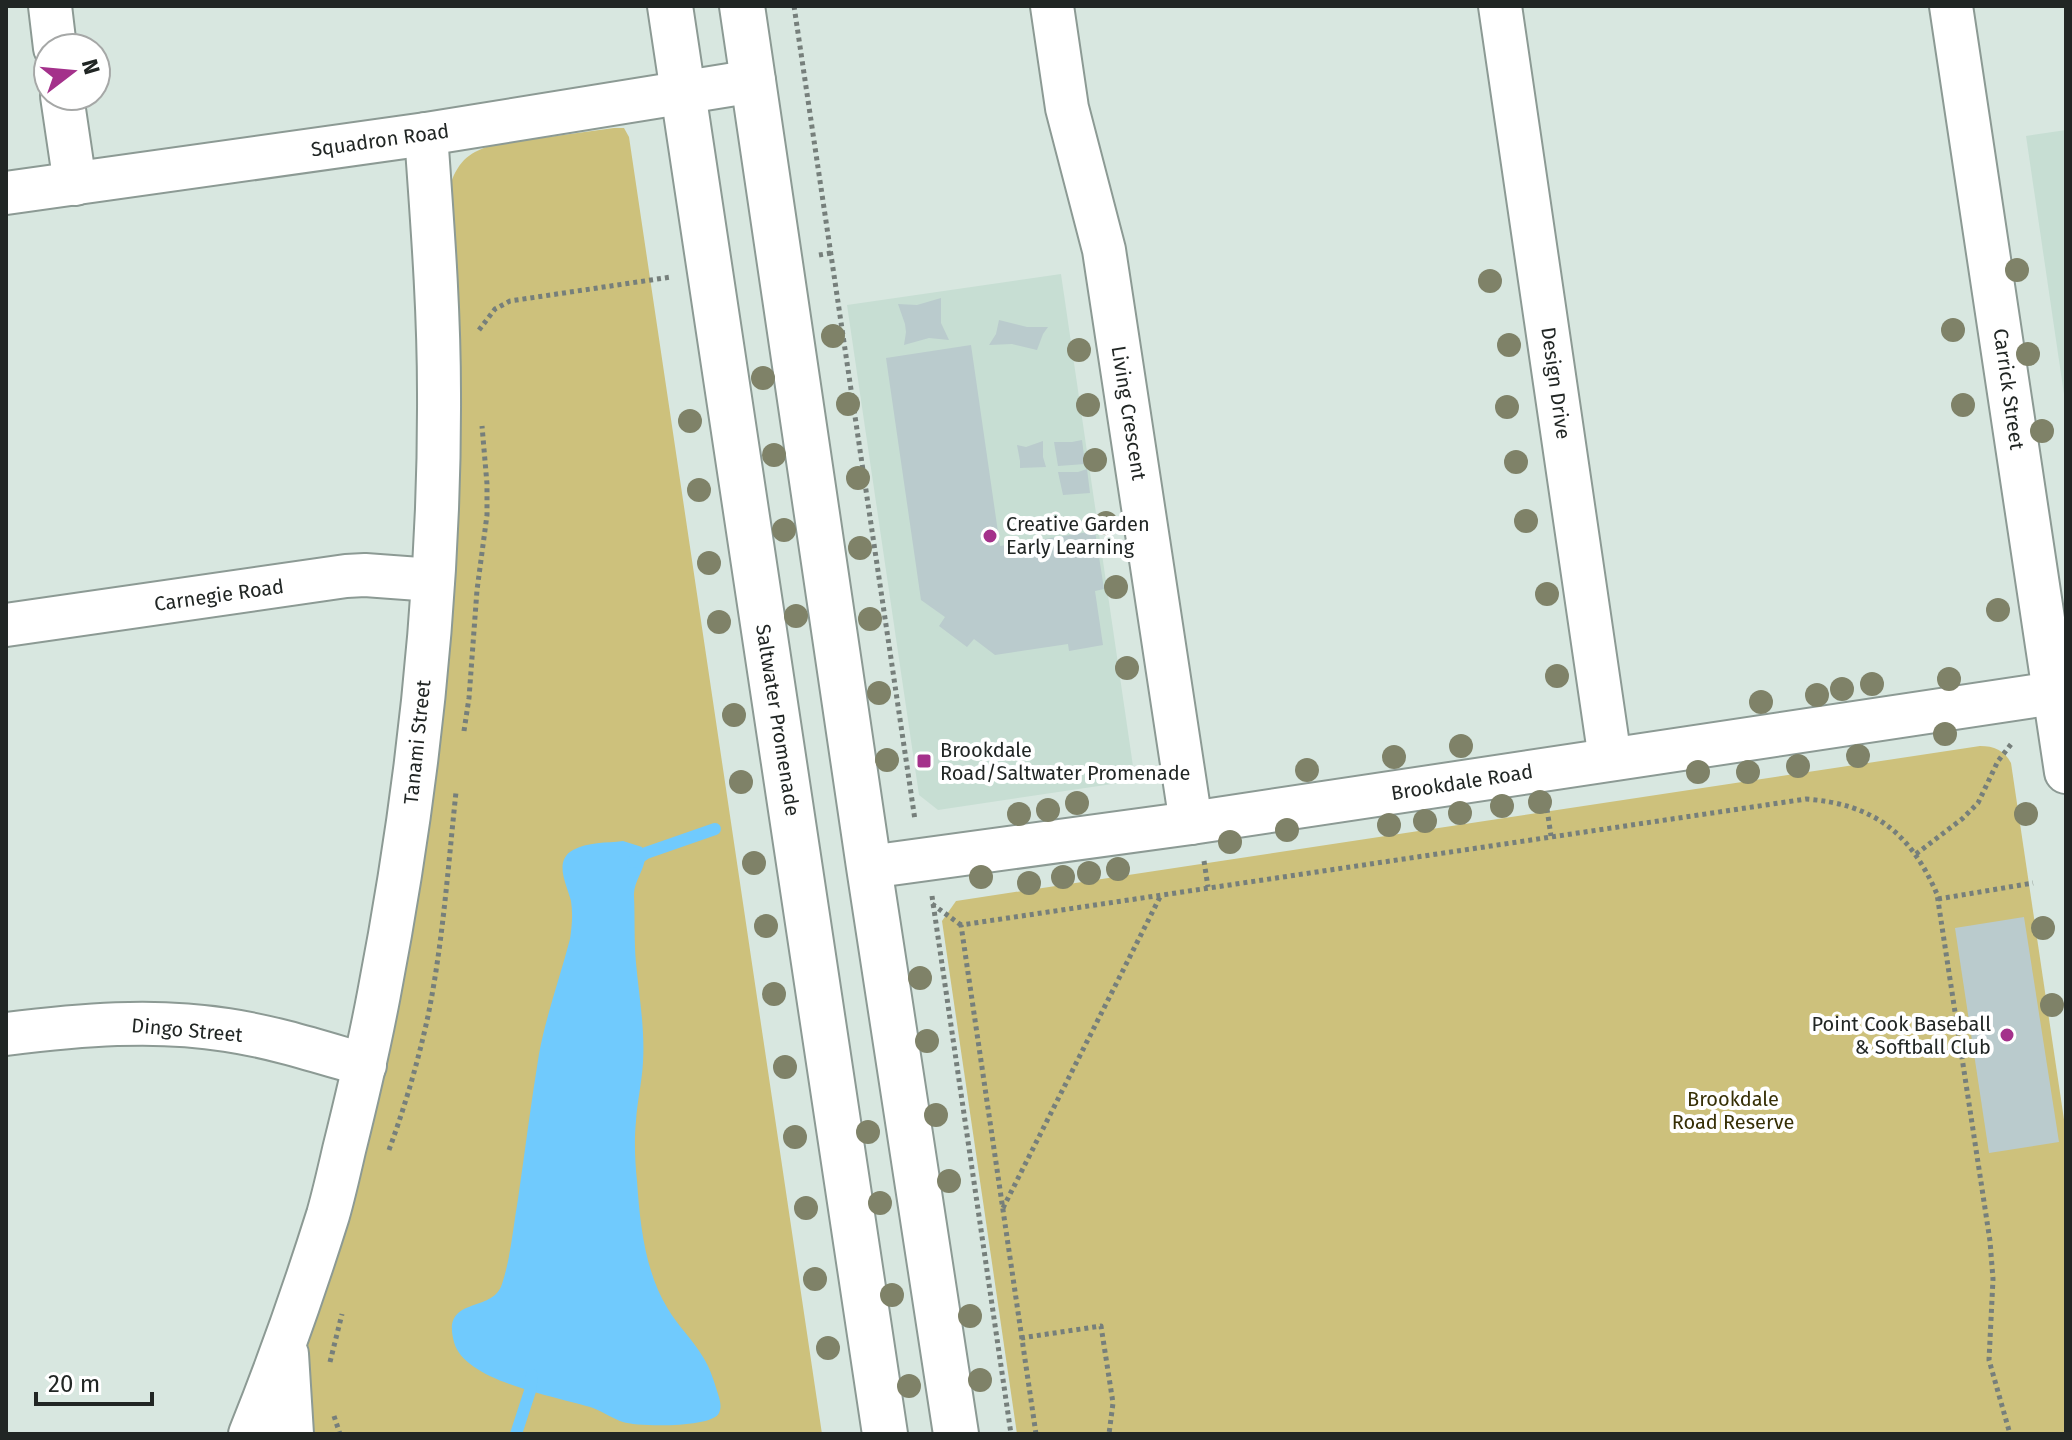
<svg xmlns="http://www.w3.org/2000/svg" width="2072" height="1440" font-family="'Fira Sans',sans-serif">
	<rect width="100%" height="100%" fill="#d8e7e0"/>
	<g fill="#c7ded3">
		<path d="M2066 130V408L2026 136Z"/>
		<path d="M1061 274 1133 766 1119 783 938 810 919 795 847 305Z"/>
	</g>
	<g fill="#cdc17c">
		<path d="M614 128H624L629 137 822 1434H308L306 1348 365 1143 452 180C461 157 474 150 497 144Z"/>
		<path d="M1980 746C1994 746 2004 750 2011 763L2066 1133V1434H1017L942 921 956 901Z"/>
	</g>
	<path fill="#70cafd" d="M623 841 642 847C652 864 633 878 634 896 635 918 634 941 636 963 639 996 645 1028 643 1062 642 1082 637 1102 636 1121 634 1140 635 1162 637 1181 640 1224 645 1272 668 1309 678 1326 693 1340 703 1357 710 1368 714 1381 718 1394 720 1400 722 1407 719 1413 712 1428 638 1427 623 1422 613 1419 604 1412 593 1408 559 1397 464 1382 454 1342 441 1295 493 1314 502 1284 511 1257 513 1227 518 1199 525 1151 531 1102 539 1054 546 1016 560 977 570 939 572 926 573 914 571 901 567 885 553 861 573 850 587 842 607 843 623 841Z"/>
	<g fill="none" stroke-linecap="round" stroke-linejoin="round">
		<g stroke="#70cafd" stroke-width="12">
			<path d="M633 862 646 853 715 829"/>
			<path d="M516 1434 530 1391 532 1375"/>
		</g>
	</g>
	<g fill="#bacbcd">
		<path d="M941 298V323L949 340 929 338 904 345 906 332 905 324 898 304 917 305Z"/>
		<path d="M999 320 1027 327H1048L1043 334 1037 350 1012 344 989 345 996 334Z"/>
		<path d="M971 345 1000 546 1095 531 1104 589 1095 591 1103 645 1069 651 1068 644 995 655 974 639 967 647 939 626 945 617 921 600 886 358Z"/>
		<path d="M1082 440 1085 464 1058 466 1054 442H1072Z"/>
		<path d="M1043 441V457L1046 467 1020 468V461L1017 445 1026 447Z"/>
		<path d="M1087 469 1090 493 1063 495 1058 472H1078Z"/>
		<path d="M2024 917 2059 1142 1989 1153 1955 928Z"/>
	</g>
	<g fill="none" stroke-linecap="round" stroke-linejoin="round">
		<defs>
			<g id="street">
				<path d="M50 6 55 48"/>
				<path d="M1052 6 1067 108 1104 250 1191 823"/>
				<path d="M1500 6 1610 759"/>
				<path d="M1951 6 2066 772"/>
				<path d="M62 96 75 184"/>
				<path d="M6 193 426 134 754 81"/>
				<path d="M6 625 346 576 365 575 433 580"/>
				<path d="M869 867 1191 823 2054 693"/>
				<path d="M6 1034C79 1025 154 1018 227 1030 274 1037 320 1052 365 1065"/>
				<path d="M287 1354 292 1434"/>
				<path d="M250 1434C279 1362 305 1288 328 1215 334 1194 339 1172 344 1150 357 1098 369 1047 379 994 417 797 440 594 439 393 439 306 432 220 426 134"/>
			</g>
			<g id="secondary">
				<path d="M670 6 885 1434"/>
				<path d="M742 6 869 867 956 1434"/>
			</g>
		</defs>
		<use href="#street" stroke="#8c9a94" stroke-width="46"/>
		<use href="#secondary" stroke="#8c9a94" stroke-width="48"/>
		<g stroke="#767f7b" stroke-width="5" stroke-dasharray="4 4" stroke-linecap="butt">
			<path d="M794 6 915 820"/>
			<path d="M819 255 831 253"/>
			<path d="M479 330 495 309 510 301 671 277"/>
			<path d="M464 731 469 698 477 590 487 515V484L482 426"/>
			<path d="M1547 809 1551 836"/>
			<path d="M1916 854 1962 819 1978 803 1998 761 2012 743"/>
			<path d="M1204 861 1208 887"/>
			<path d="M932 896 1011 1434"/>
			<path d="M1938 899 2033 883"/>
			<path d="M932 904 961 925"/>
			<path d="M389 1150C405 1106 418 1062 428 1016 443 942 448 867 456 792"/>
			<path d="M1003 1208 1161 895"/>
			<path d="M1021 1338 1101 1326 1113 1403 1109 1434"/>
			<path d="M330 1362 342 1314"/>
			<path d="M334 1416 340 1434"/>
			<path d="M1036 1434 961 925 1806 799C1873 804 1910 832 1937 894L1990 1241 1993 1279 1989 1360 2010 1434"/>
		</g>
		<use href="#street" stroke="#fff" stroke-width="42"/>
		<use href="#secondary" stroke="#fff" stroke-width="44"/>
	</g>
	<g fill="#7f8268">
		<circle cx="2017" cy="270" r="12"/>
		<circle cx="1490" cy="281" r="12"/>
		<circle cx="1953" cy="330" r="12"/>
		<circle cx="833" cy="336" r="12"/>
		<circle cx="1509" cy="345" r="12"/>
		<circle cx="1079" cy="350" r="12"/>
		<circle cx="2028" cy="354" r="12"/>
		<circle cx="763" cy="378" r="12"/>
		<circle cx="848" cy="404" r="12"/>
		<circle cx="1088" cy="405" r="12"/>
		<circle cx="1963" cy="405" r="12"/>
		<circle cx="1507" cy="407" r="12"/>
		<circle cx="690" cy="421" r="12"/>
		<circle cx="2042" cy="431" r="12"/>
		<circle cx="774" cy="455" r="12"/>
		<circle cx="1095" cy="460" r="12"/>
		<circle cx="1516" cy="462" r="12"/>
		<circle cx="858" cy="478" r="12"/>
		<circle cx="699" cy="490" r="12"/>
		<circle cx="1526" cy="521" r="12"/>
		<circle cx="1106" cy="523" r="12"/>
		<circle cx="784" cy="530" r="12"/>
		<circle cx="860" cy="548" r="12"/>
		<circle cx="709" cy="563" r="12"/>
		<circle cx="1116" cy="587" r="12"/>
		<circle cx="1547" cy="594" r="12"/>
		<circle cx="1998" cy="610" r="12"/>
		<circle cx="796" cy="616" r="12"/>
		<circle cx="870" cy="619" r="12"/>
		<circle cx="719" cy="622" r="12"/>
		<circle cx="1127" cy="668" r="12"/>
		<circle cx="1557" cy="676" r="12"/>
		<circle cx="1949" cy="679" r="12"/>
		<circle cx="1872" cy="684" r="12"/>
		<circle cx="1842" cy="689" r="12"/>
		<circle cx="879" cy="693" r="12"/>
		<circle cx="1817" cy="695" r="12"/>
		<circle cx="1761" cy="702" r="12"/>
		<circle cx="734" cy="715" r="12"/>
		<circle cx="1945" cy="734" r="12"/>
		<circle cx="1461" cy="746" r="12"/>
		<circle cx="1858" cy="756" r="12"/>
		<circle cx="1394" cy="757" r="12"/>
		<circle cx="887" cy="760" r="12"/>
		<circle cx="1798" cy="766" r="12"/>
		<circle cx="1307" cy="770" r="12"/>
		<circle cx="1698" cy="772" r="12"/>
		<circle cx="1748" cy="772" r="12"/>
		<circle cx="741" cy="782" r="12"/>
		<circle cx="1540" cy="802" r="12"/>
		<circle cx="1077" cy="803" r="12"/>
		<circle cx="1502" cy="806" r="12"/>
		<circle cx="1048" cy="810" r="12"/>
		<circle cx="1460" cy="813" r="12"/>
		<circle cx="1019" cy="814" r="12"/>
		<circle cx="2026" cy="814" r="12"/>
		<circle cx="1425" cy="821" r="12"/>
		<circle cx="1389" cy="825" r="12"/>
		<circle cx="1287" cy="830" r="12"/>
		<circle cx="1230" cy="842" r="12"/>
		<circle cx="754" cy="863" r="12"/>
		<circle cx="1118" cy="869" r="12"/>
		<circle cx="1089" cy="873" r="12"/>
		<circle cx="981" cy="877" r="12"/>
		<circle cx="1063" cy="877" r="12"/>
		<circle cx="1029" cy="883" r="12"/>
		<circle cx="766" cy="926" r="12"/>
		<circle cx="2043" cy="928" r="12"/>
		<circle cx="920" cy="978" r="12"/>
		<circle cx="774" cy="994" r="12"/>
		<circle cx="2052" cy="1005" r="12"/>
		<circle cx="927" cy="1041" r="12"/>
		<circle cx="785" cy="1067" r="12"/>
		<circle cx="936" cy="1115" r="12"/>
		<circle cx="868" cy="1132" r="12"/>
		<circle cx="795" cy="1137" r="12"/>
		<circle cx="949" cy="1181" r="12"/>
		<circle cx="880" cy="1203" r="12"/>
		<circle cx="806" cy="1208" r="12"/>
		<circle cx="815" cy="1279" r="12"/>
		<circle cx="892" cy="1295" r="12"/>
		<circle cx="970" cy="1316" r="12"/>
		<circle cx="828" cy="1348" r="12"/>
		<circle cx="980" cy="1380" r="12"/>
		<circle cx="909" cy="1386" r="12"/>
	</g>
	<g fill="#a4318b" stroke="#fff" stroke-width="3">
		<circle cx="990" cy="536" r="8"/>
		<rect x="916" y="753" width="16" height="16" rx="4"/>
		<circle cx="2007" cy="1035" r="8"/>
	</g>
	<g text-anchor="middle" stroke-width="8" stroke-linejoin="round" paint-order="stroke">
		<g font-size="20" fill="#212624" stroke="#fff">
			<text transform="translate(380 140) rotate(-8)" y="7">Squadron Road</text>
			<text transform="translate(1556 383) rotate(82)" y="7">Design Drive</text>
			<text transform="translate(2009 389) rotate(82)" y="7">Carrick Street</text>
			<text transform="translate(1129 413) rotate(81)" y="7">Living Crescent</text>
			<text transform="translate(219 595) rotate(-8)" y="7">Carnegie Road</text>
			<text transform="translate(778 720) rotate(81)" y="7">Saltwater Promenade</text>
			<text transform="translate(417 742) rotate(-84)" y="7">Tanami Street</text>
			<text transform="translate(1462 782) rotate(-9)" y="7">Brookdale Road</text>
			<text transform="translate(187 1030) rotate(5)" y="7">Dingo Street</text>
		</g>
		<g font-size="20" fill="#212624" stroke="#fff" text-anchor="start">
			<text x="1006" y="531">Creative Garden<tspan x="1006" dy="23">Early Learning</tspan></text>
			<text x="940" y="757">Brookdale<tspan x="940" dy="23">Road/Saltwater Promenade</tspan></text>
			<text x="1991" y="1031" text-anchor="end">Point Cook Baseball<tspan x="1991" dy="23">&amp; Softball Club</tspan></text>
		</g>
		<g font-size="20" fill="#362f06" stroke="#fff">
			<text x="1733" y="1106">Brookdale<tspan x="1733" dy="23">Road Reserve</tspan></text>
		</g>
	</g>
	<rect width="2072" height="1440" fill="none" stroke="#212624" stroke-width="16"/>
	<g transform="translate(72 72) rotate(74)"><circle r="38" fill="#ffffff" stroke="#a6a8a7" stroke-width="2"/>
	<path d="M0-6L14 30L0 20L-14 30Z" fill="#a4318b"/>
	<text y="-12" font-size="22" font-weight="bold" text-anchor="middle" fill="#212624">N</text>
	</g>
	<path d="M36 1392v12h116v-12" fill="none" stroke="#212624" stroke-width="4"/>
	<text x="48" y="1392" font-size="24" fill="#212624" stroke="#ffffff" stroke-width="6" paint-order="stroke">20 m</text>
</svg>
